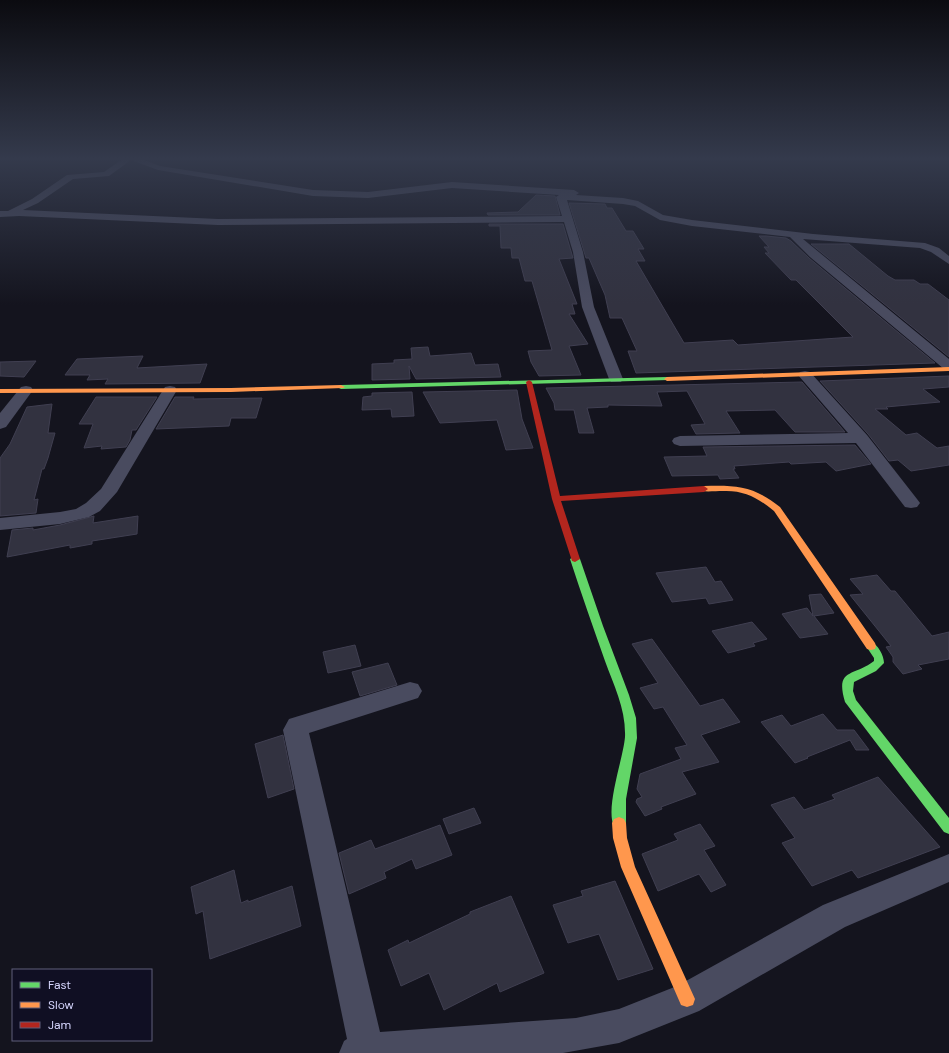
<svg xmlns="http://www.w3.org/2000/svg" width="949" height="1053" font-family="'DM Sans',sans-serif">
	<rect width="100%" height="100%" fill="#14141e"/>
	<g fill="#323240" stroke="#403f51">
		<path d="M536 195 555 196 560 215H488L487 213 518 212Z"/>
		<path d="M569 203 605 204 607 208H612L626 231H633L644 249H638L645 261H636L684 343 733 340 738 345 853 337 796 280H791L765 253H769L764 247H769L759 236H766L786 238 791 241 809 258 935 363 636 373 628 351H637L622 318H610L605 295 589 258H586Z"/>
		<path d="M489 224H563L573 258 559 259 577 304H572L575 314H569L588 344 569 346 581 375 539 376 531 362 528 351 552 350 532 281H525L519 258H512L511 248H501L500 226H489Z"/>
		<path d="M811 244H849L888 276 895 280H914L920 284H928L949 300V357Z"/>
		<path d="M428 347 430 356 471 353 475 365 498 364 501 377 416 379 409 366 410 379 372 380V364L394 363V360L412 359 411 348Z"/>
		<path d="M143 356 137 368 207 364 200 383 105 384 108 379 87 380 90 375H65L77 359Z"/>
		<path d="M36 361 24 377 0 376V362Z"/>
		<path d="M949 376V387L923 389 940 402 886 407 888 409H875L906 435 917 433 937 448 949 446V465L911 471 898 460 889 461 868 434 820 381Z"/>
		<path d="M802 382 845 432H795L775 410 726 411 740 433 696 434 691 425 705 424 687 391 657 392 662 406 608 405V407L587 408 594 433H579L574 410H555L554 403 546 388Z"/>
		<path d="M517 390 522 419 533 448 506 450 497 420 440 423 423 392Z"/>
		<path d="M412 392 414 416 392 417 391 409 362 410 363 397 372 396V393Z"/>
		<path d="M96 397H157L136 430H132L130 440 126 447 101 449 102 446 84 448 93 424H79Z"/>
		<path d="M175 397H194L193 399 262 398 256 418H231L229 426 156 429Z"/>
		<path d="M52 404 48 433H55L48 458 44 469H42L34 500 38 499 36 513 0 516V458L10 444 27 407Z"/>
		<path d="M855 445 871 464 836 471 826 462 791 464 789 462 734 466 735 469H733L739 478 720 479 718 475 672 476 664 457 707 456 703 447Z"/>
		<path d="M94 516 93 523 138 516 137 534 92 541V544L70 548V545L7 557 12 530 33 528V530L60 525Z"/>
		<path d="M706 567 715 582 721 581 733 600 709 604 706 598 672 602 656 573Z"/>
		<path d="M877 575 891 591H895L932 636 949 632V659L918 665 922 669 903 674 893 662V657L886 647 891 646 850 595 863 594 850 579Z"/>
		<path d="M821 594 834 613 814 616 828 634 800 638 782 614 807 608 813 616 809 595Z"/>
		<path d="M752 622 767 639 753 643 755 646 728 653 712 631Z"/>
		<path d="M652 639 700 706 723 699 740 722 701 735 719 762 682 772 696 794 661 807 662 809 645 816 636 802 637 799 642 797 637 789 640 774 681 759 675 748 687 745 663 707 654 709 640 688 658 683 632 644Z"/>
		<path d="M355 645 361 666 328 673 323 652Z"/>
		<path d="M388 663 397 685 360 696 352 672Z"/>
		<path d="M823 714 837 730H854L869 750H856L850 740 807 757 808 758 795 763 761 722 782 715 791 726Z"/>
		<path d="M283 735 294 789 268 798 255 744Z"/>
		<path d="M878 777 940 847 858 878 852 870 812 886 782 843 795 838 771 805 794 797 804 810 835 799 832 795Z"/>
		<path d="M474 808 481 823 449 834 443 819Z"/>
		<path d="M700 824 715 846 704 850 726 885 711 892 699 874 658 891 642 854 678 840 674 834Z"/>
		<path d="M440 825 452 855 416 869 412 859 384 872 386 878 349 894 339 853 371 840 375 849Z"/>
		<path d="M234 870 241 903 248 900V902L292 886 301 926 210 959 203 911 196 914 191 887Z"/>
		<path d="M615 881 653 969 618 980 599 934 568 943 553 905 583 896 581 891Z"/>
		<path d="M511 896 544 973 500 992 497 983 444 1010 429 973 401 986 388 950 408 940 409 943 470 914V912Z"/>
	</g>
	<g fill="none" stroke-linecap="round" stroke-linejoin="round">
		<g fill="#494b5f" fill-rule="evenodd">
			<path d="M124 158H139L160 166 313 190 368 192 452 182 574 190 579 193 576 195 623 198 638 201 663 215 692 220 813 234 925 243 939 248 949 256V264L931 252 920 248 803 239 949 359V370L944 369 810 257 790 237 692 226 660 220 635 206 623 204 567 200 583 252 594 307 623 379 621 382H611L609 379 582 307 573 252 564 222 218 225 19 216 0 217V211H8L32 199 67 175 104 172ZM131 160 158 170 313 196 368 198 452 188 559 195 556 197 562 216 218 219 23 210 38 203 73 179 109 176Z"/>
			<path d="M805 371 810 372 867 435 917 499 920 503 917 507 911 508 905 507 856 443 680 446 674 444 672 441 674 438 680 436 848 433 798 375 800 372Z"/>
			<path d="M26 386 31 387 33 390 6 427 0 429V413L21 387Z"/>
			<path d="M170 386 175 387 177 390 117 492 100 511 89 517 60 524 0 530V518L60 512 76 509 86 503 101 489 163 390 165 387Z"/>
			<path d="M410 682 418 684 422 691 418 698 309 733 380 1032 576 1018 619 1009 677 986 823 905 949 854V882L845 927 699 1011 619 1043 563 1053H339L344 1041 347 1039 283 730 289 719Z"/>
		</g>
		<g fill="#63d668" fill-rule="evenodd">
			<path d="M667 377 669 378V380L341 389 337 387 341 385Z"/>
			<path d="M575 556 580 559 603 626 629 695 636 718 637 738 626 799V823L624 827 619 829 614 827C605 807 623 760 625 737 626 709 614 686 605 661 593 627 581 593 570 559Z"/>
			<path d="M871 642C878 644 884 656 884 663L876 671 854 682 853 691 856 700 949 818V834L944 832 845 702C835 668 853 677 874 661V658L866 646 867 643Z"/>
		</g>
		<g fill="#ff974d" fill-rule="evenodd">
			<path d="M949 367V371L667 381 664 379 667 377Z"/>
			<path d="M341 385 345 387 343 388 231 392 0 393V389L231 388Z"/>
			<path d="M704 486C736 485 754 486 780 507L875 643 876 646 875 649 871 650 867 649 774 511C758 498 744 490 723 491 716 491 708 492 701 491L700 489Z"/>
			<path d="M619 817 624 819 626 823 627 838 635 867 695 999 693 1005 687 1007 681 1005 621 867 613 838 612 823 614 819Z"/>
		</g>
		<path fill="#b3261e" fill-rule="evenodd" d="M529 380 532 382 560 496 704 486 708 489 704 492 561 501 580 559 575 562 572 561 552 499 526 382Z"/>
	</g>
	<linearGradient id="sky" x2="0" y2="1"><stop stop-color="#0b0b10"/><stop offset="0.52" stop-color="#343a4c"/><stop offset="1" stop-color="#343a4c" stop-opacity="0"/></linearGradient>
	<rect width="949" height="305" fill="url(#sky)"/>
	<rect x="12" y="969" width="140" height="72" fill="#100f23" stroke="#5e5e7a"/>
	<rect x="20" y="982" width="20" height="6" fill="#63d668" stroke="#5e5e7a"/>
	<text x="48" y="989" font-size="12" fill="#d4d4fc">Fast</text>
	<rect x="20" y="1002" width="20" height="6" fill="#ff974d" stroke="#5e5e7a"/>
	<text x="48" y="1009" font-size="12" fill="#d4d4fc">Slow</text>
	<rect x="20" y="1022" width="20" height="6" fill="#b3261e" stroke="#5e5e7a"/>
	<text x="48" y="1029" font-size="12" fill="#d4d4fc">Jam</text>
</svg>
